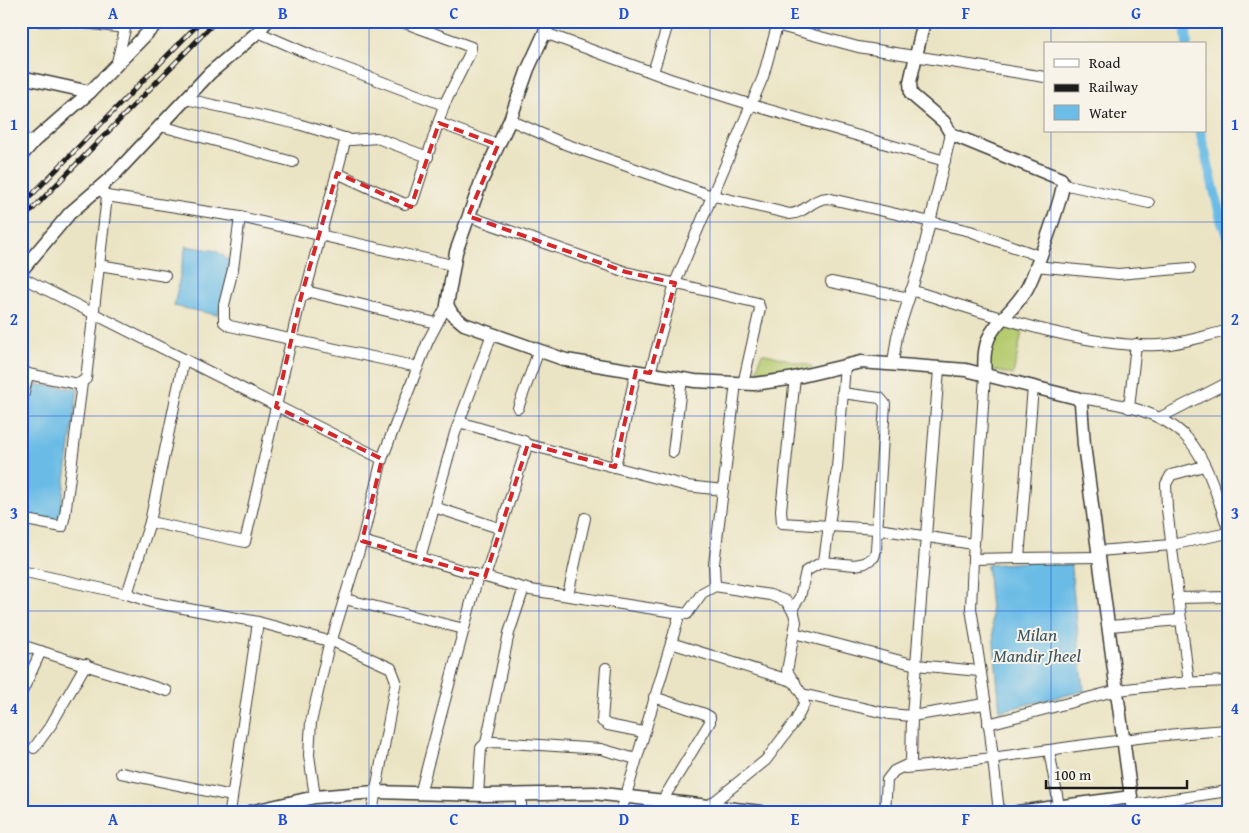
<svg xmlns="http://www.w3.org/2000/svg" width="1249" height="833" font-family="'Gentium Book Plus',serif">
	<rect width="100%" height="100%" fill="#f7f3e8"/>
	<filter id="ink" filterUnits="userSpaceOnUse"><feTurbulence type="fractalNoise" baseFrequency=".02" numOctaves="2"/><feDisplacementMap in="SourceGraphic" scale="10" xChannelSelector="R" yChannelSelector="G"/><feConvolveMatrix kernelMatrix="1 2 1 2 8 2 1 2 1" color-interpolation-filters="sRGB"/></filter>
	<filter id="wash" filterUnits="userSpaceOnUse"><feTurbulence type="fractalNoise" baseFrequency=".0096" numOctaves="4" result="noise"/><feDisplacementMap in="SourceGraphic" scale="20" xChannelSelector="R" yChannelSelector="G"/><feGaussianBlur stdDeviation="1.12" result="paint"/><feColorMatrix in="noise" values="0 0 0 0 0 0 0 0 0 0 0 0 0 0 0 0 0 1.4 0 .05"/><feComposite in="paint" operator="in"/></filter>
	<g filter="url(#wash)">
		<rect width="100%" height="100%" fill="#ebe4c4"/>
		<g fill="#b6cb6f" stroke="#697446">
			<path d="M1003 326 1022 332 1013 375 989 369 990 348Z"/>
			<path d="M762 353 812 366 811 371 753 382Z"/>
		</g>
		<g fill="#6bbce6" stroke="#446c81">
			<path d="M186 246 217 251 231 262 218 315 174 306Z"/>
			<path d="M32 384 78 389 59 523 21 516V434Z"/>
			<path d="M1070 559 1084 691 1000 711 987 565Z"/>
		</g>
		<g fill="none" stroke-linecap="round" stroke-linejoin="round">
			<g stroke="#6bbce6" stroke-width="10">
				<path d="M1185 21 1187 44"/>
				<path d="M1200 131 1222 223 1228 238"/>
			</g>
		</g>
	</g>
	<g filter="url(#ink)">
		<g fill="none" stroke-linecap="round" stroke-linejoin="round">
			<defs>
				<g id="minor">
					<path d="M40 21H57"/>
					<path d="M68 21 125 28"/>
					<path d="M400 21 471 47 470 53 444 105"/>
					<path d="M761 21 858 47 1045 77"/>
					<path d="M258 32 313 56 444 105 413 201 405 204 337 173"/>
					<path d="M545 33 670 79 752 105 945 161"/>
					<path d="M117 62 127 21"/>
					<path d="M653 72 669 21"/>
					<path d="M186 99 298 124 351 140 377 138 428 157"/>
					<path d="M510 120 565 144 706 194 790 214C806 213 811 199 827 198L970 231 1039 256"/>
					<path d="M439 123 498 145"/>
					<path d="M161 126 293 162"/>
					<path d="M21 138 34 141"/>
					<path d="M1063 184 1149 203"/>
					<path d="M107 196 240 217 452 265"/>
					<path d="M468 216 626 272 758 303 760 309 743 384"/>
					<path d="M240 217 233 269 224 305V322L230 326 418 367"/>
					<path d="M99 265 165 276"/>
					<path d="M1035 266 1118 274 1190 268"/>
					<path d="M21 277 382 459 362 541"/>
					<path d="M831 282 909 298"/>
					<path d="M911 290C983 312 1084 349 1159 345 1181 344 1204 336 1226 331"/>
					<path d="M305 294 346 138"/>
					<path d="M184 359 150 522 245 542 301 297 310 292 436 323"/>
					<path d="M893 363 897 336 921 260 951 134"/>
					<path d="M21 368 28 374 21 406"/>
					<path d="M650 373 675 283 763 77 777 26"/>
					<path d="M28 374 78 384 86 379 107 196 102 191"/>
					<path d="M795 377 781 510 782 523 878 529 973 544"/>
					<path d="M1077 398C1114 402 1161 410 1187 438 1207 459 1219 501 1228 529"/>
					<path d="M518 408 539 350"/>
					<path d="M1129 408 1136 344"/>
					<path d="M1159 418 1225 384"/>
					<path d="M459 422 524 441 527 446 485 577"/>
					<path d="M526 444 687 486 723 490"/>
					<path d="M673 452 682 379"/>
					<path d="M382 459 428 341 447 305"/>
					<path d="M615 467 636 371"/>
					<path d="M434 507 499 528"/>
					<path d="M21 519 62 527 65 515 82 383"/>
					<path d="M1099 551 1171 545 1228 533"/>
					<path d="M420 558 455 433 492 334"/>
					<path d="M1019 558 1099 557"/>
					<path d="M973 559 985 375"/>
					<path d="M823 562 855 565 865 563 874 557 876 550 885 404 880 398 842 393"/>
					<path d="M21 571 127 594 151 602 258 622 325 640H330L333 636 362 541 530 590 687 614 702 593 715 586 770 595 786 601 794 613 796 622 787 671 803 696 804 704 796 720 766 760 710 805"/>
					<path d="M715 586 714 564 736 383"/>
					<path d="M127 594 150 522"/>
					<path d="M568 595 585 518"/>
					<path d="M1178 598 1228 597"/>
					<path d="M345 599 464 629"/>
					<path d="M792 609 800 597 806 571 824 561 837 468 845 365"/>
					<path d="M1110 626 1180 620"/>
					<path d="M794 633 916 665 979 671"/>
					<path d="M671 643 795 682"/>
					<path d="M21 645 167 691"/>
					<path d="M606 668 602 721 608 725 643 732"/>
					<path d="M1189 683 1167 509 1166 484 1171 475 1204 466"/>
					<path d="M21 694 41 651"/>
					<path d="M802 694 889 714 912 716 984 704"/>
					<path d="M654 697 705 714 710 717V722L662 801"/>
					<path d="M988 724 1118 690 1179 683 1228 681"/>
					<path d="M486 743 509 633 524 588"/>
					<path d="M34 748 51 725 86 664"/>
					<path d="M1049 750 1060 812"/>
					<path d="M905 768C1013 758 1120 736 1228 730"/>
					<path d="M121 773 232 796"/>
					<path d="M420 794 478 576"/>
					<path d="M521 794V812"/>
					<path d="M478 795 481 748 486 743 495 742 601 749 636 759"/>
					<path d="M315 797 309 755 311 722 330 640 391 668 396 681 372 812"/>
					<path d="M1133 805 1228 791"/>
					<path d="M230 812 258 622"/>
					<path d="M621 812 680 613"/>
					<path d="M885 812 887 780 894 771 911 763 912 716 939 369"/>
					<path d="M999 812 990 732 971 608 973 559 1019 558 1033 387"/>
				</g>
				<g id="tertiary">
					<path d="M550 21 528 69 510 120 481 182 456 252 447 305 452 314 464 324 566 360 695 381 754 384 789 379 861 362 966 370 1077 398 1081 403 1084 445 1133 812"/>
					<path d="M924 21 910 82 911 94 944 122 951 134 1061 179 1063 184C1062 199 1034 277 1026 290 1003 326 980 325 985 375"/>
					<path d="M21 77 90 92"/>
					<path d="M21 156 34 141 90 92 159 21"/>
					<path d="M21 271 70 213 114 175 210 73 258 32 267 21"/>
					<path d="M250 812 315 797 375 792 485 795 594 793 761 812"/>
					<path d="M1018 812 1131 797"/>
				</g>
			</defs>
			<use href="#minor" stroke="#3b3a35" stroke-width="12"/>
			<use href="#tertiary" stroke="#3b3a35" stroke-width="15"/>
			<use href="#minor" stroke="#fff" stroke-width="10"/>
			<use href="#tertiary" stroke="#fff" stroke-width="12"/>
			<defs>
				<g id="rail">
					<path d="M21 206 201 21"/>
					<path d="M21 221 216 21"/>
				</g>
			</defs>
			<use href="#rail" stroke="#1c1c1c" stroke-width="5"/>
			<use href="#rail" stroke="#f7f3e8" stroke-width="3" stroke-dasharray="9" stroke-linecap="butt"/>
		</g>
	</g>
	<path fill="none" stroke="#d62828" stroke-width="4" stroke-dasharray="10 6" stroke-linejoin="round" d="M439 123 498 145 468 216 626 272 675 283 650 373 636 371 615 467 528 444 485 577 362 541 382 459 276 407 301 297 337 173 411 207Z"/>
	<path fill="none" stroke="#1d4ed8" stroke-width="1" stroke-opacity="0.55" d="M198 21V812M369 21V812M539 21V812M710 21V812M880 21V812M1051 21V44M1051 131V812M21 222H1228M21 416H1228M21 611H1228"/>
	<g text-anchor="middle" stroke-width="4" stroke-linejoin="round" paint-order="stroke">
		<g font-size="18" font-style="italic" fill="#385463" stroke="#f7f3e8">
			<text x="1037" y="641">Milan<tspan x="1037" dy="21">Mandir Jheel</tspan></text>
		</g>
	</g>
	<rect width="1249" height="833" fill="none" stroke="#f7f3e8" stroke-width="55"/>
	<rect x="1044" y="42" width="162" height="90" fill="#f7f3e8" stroke="#9f9d96"/>
	<rect x="1054" y="59" width="25" height="8" fill="#ffffff" stroke="#9f9d96"/>
	<text x="1089" y="68" font-size="15" fill="#1c1c1c">Road</text>
	<rect x="1054" y="84" width="25" height="8" fill="#1c1c1c" stroke="#9f9d96"/>
	<text x="1089" y="92" font-size="15" fill="#1c1c1c">Railway</text>
	<rect x="1054" y="105" width="25" height="15" fill="#6bbce6" stroke="#9f9d96"/>
	<text x="1089" y="118" font-size="15" fill="#1c1c1c">Water</text>
	<path d="M1046 780v8h141v-8" fill="none" stroke="#1c1c1c" stroke-width="2.5"/>
	<text x="1054" y="780" font-size="15" fill="#1c1c1c" stroke="#f7f3e8" stroke-width="4" paint-order="stroke">100 m</text>
	<rect x="28" y="28" width="1194" height="778" fill="none" stroke="#1d4ed8" stroke-width="2"/>
	<g font-size="16" text-anchor="middle" font-weight="bold" fill="#1d4ed8">
		<text x="113" y="19">A</text>
		<text x="283" y="19">B</text>
		<text x="454" y="19">C</text>
		<text x="624" y="19">D</text>
		<text x="795" y="19">E</text>
		<text x="966" y="19">F</text>
		<text x="1136" y="19">G</text>
		<text x="14" y="130">1</text>
		<text x="1235" y="130">1</text>
		<text x="14" y="325">2</text>
		<text x="1235" y="325">2</text>
		<text x="14" y="519">3</text>
		<text x="1235" y="519">3</text>
		<text x="14" y="714">4</text>
		<text x="1235" y="714">4</text>
		<text x="113" y="825">A</text>
		<text x="283" y="825">B</text>
		<text x="454" y="825">C</text>
		<text x="624" y="825">D</text>
		<text x="795" y="825">E</text>
		<text x="966" y="825">F</text>
		<text x="1136" y="825">G</text>
	</g>
</svg>
